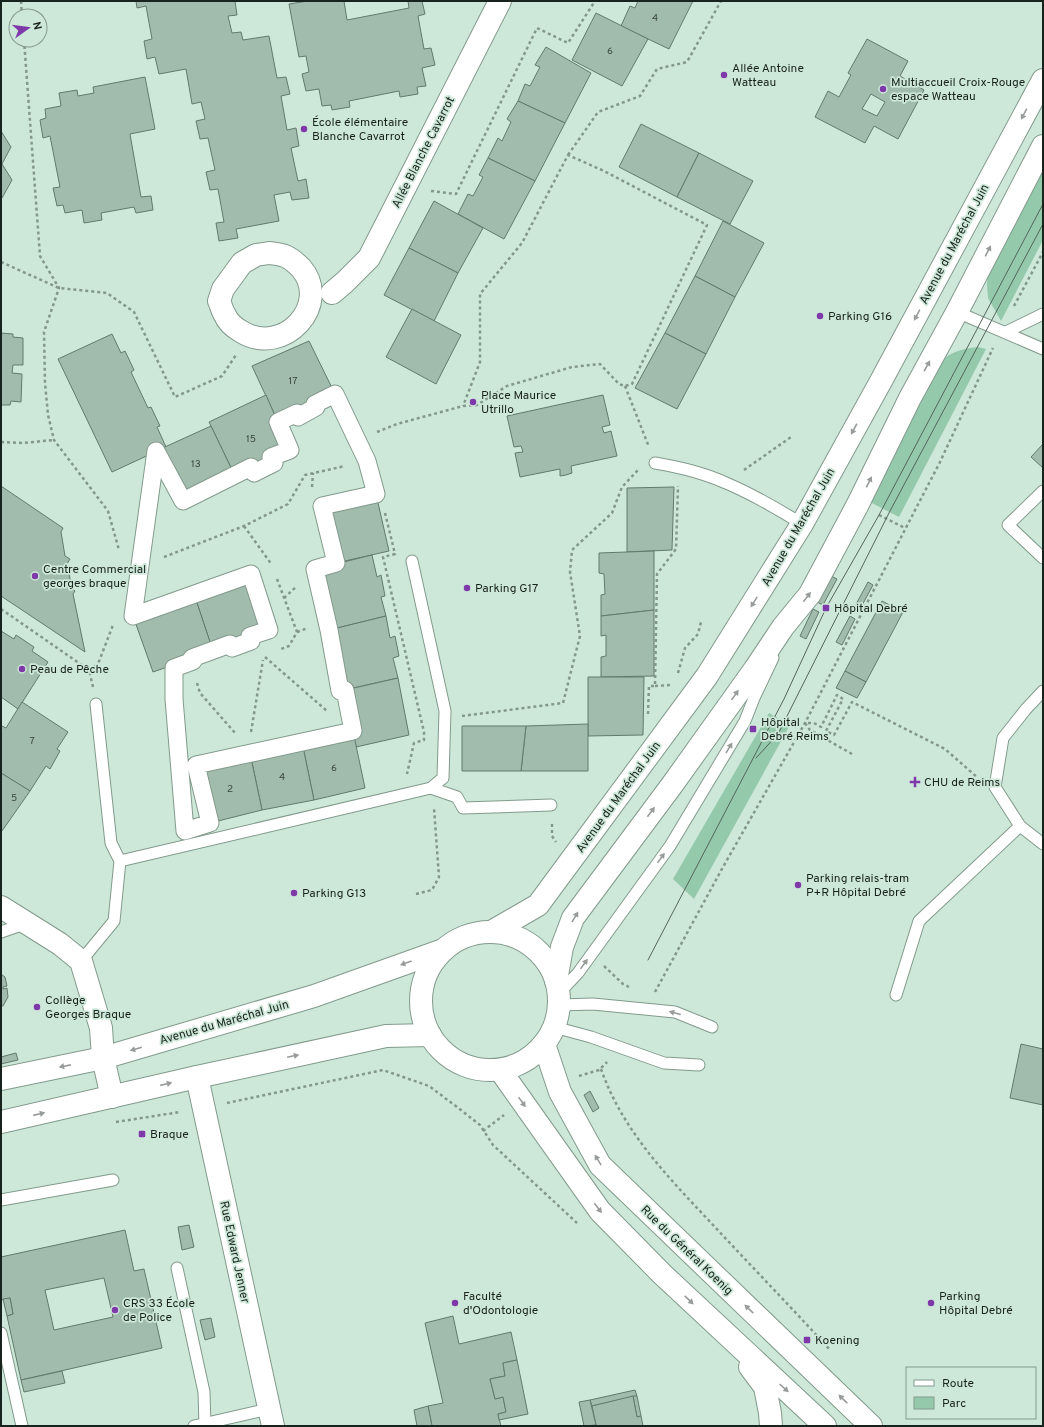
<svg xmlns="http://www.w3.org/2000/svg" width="1044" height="1427" font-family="Overpass,sans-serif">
	<rect width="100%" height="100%" fill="#cde8d8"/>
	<g fill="#94c9ac">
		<path d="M1043 165V240L1001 321 988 298 987 284 988 272Z"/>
		<path d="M978 347 986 349 899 517 868 501 939 362C954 351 960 349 978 347Z"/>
		<path d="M769 713 790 725 694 899 673 879Z"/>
	</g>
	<g fill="#a1bbac" stroke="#627a6d" fill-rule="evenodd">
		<path d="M136 1H235L237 15 228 16 232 33 241 32 243 40 269 36 277 78 286 77 290 94 281 96 287 130 296 128 299 146 291 148 298 181 306 179 309 198 292 200 290 192 274 195 279 221 236 229 238 238 219 241 216 223 224 222 218 189 210 190 206 172 215 170 208 138 200 139 196 121 205 119 201 102 192 104 186 69 159 74 155 57 147 59 144 41 152 39 146 6 137 8Z"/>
		<path d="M308 1H344L347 20 409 8 408 1H422L425 14 418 16 424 49 431 48 435 65 422 68 426 86 417 87 418 94 400 97 399 91 349 101 350 107 332 110 331 105 322 106 319 89 306 91 302 74 309 72 306 56 299 57 289 4Z"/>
		<path d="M638 1H693L669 49 621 26 630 6 635 8Z"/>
		<path d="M596 13 648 39 622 86 572 60Z"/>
		<path d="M867 39 908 61 900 76 924 90 898 139 874 126 865 143 815 117 828 91 839 97 851 75 848 73ZM871 94 885 102 877 116 862 109Z"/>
		<path d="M546 47 591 73 565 123 518 101 525 84 530 86 540 67 535 65Z"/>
		<path d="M145 77 155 129 130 134 141 197 151 196 153 210 136 213 134 207 101 213 102 220 84 223 82 210 65 213 63 205 57 206 53 188 60 187 50 136 43 138 40 120 46 118 45 109 61 106 59 93 77 90 78 96 94 93 93 87Z"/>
		<path d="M518 101 565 123 535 181 488 158 498 138 502 141 511 122 507 119Z"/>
		<path d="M641 124 699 153 677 197 619 167Z"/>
		<path d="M1 131 11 147 2 164 12 180 2 198H1Z"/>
		<path d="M699 153 753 181 730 224 677 197Z"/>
		<path d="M488 158 535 181 504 239 458 214 468 194 473 196 483 177 479 175Z"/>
		<path d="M434 201 483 228 458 273 409 248Z"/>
		<path d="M723 221 764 243 735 297 695 276Z"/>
		<path d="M409 248 458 273 434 321 384 295Z"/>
		<path d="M695 276 735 297 706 354 665 333Z"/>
		<path d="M412 309 461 335 436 384 386 357Z"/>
		<path d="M1 333 13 334V337L23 338V365H13L12 373 22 374 21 402 11 401 10 405H1Z"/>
		<path d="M665 333 706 354 677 409 635 388Z"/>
		<path d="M112 334 121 353 125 351 134 370 131 372 148 408 151 407 160 426 157 427 166 447 112 472 58 359Z"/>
		<path d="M309 341 335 394 278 422 252 366Z"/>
		<path d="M266 395 290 450 235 476 209 422Z"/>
		<path d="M603 395 610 425 602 427 604 433 611 431 617 456 571 466 572 473 566 475 560 476V469L520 477 515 453 523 452 521 446 514 447 507 416Z"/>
		<path d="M211 426 235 476 183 501 156 451Z"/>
		<path d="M1043 444V468L1031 457Z"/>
		<path d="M1 486 63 528 61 532 65 556 70 559 67 564 72 588 75 591 73 594 85 652 1 596Z"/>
		<path d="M674 487 672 550 627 552V488Z"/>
		<path d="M376 494 389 551 336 563 322 506Z"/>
		<path d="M654 551V610L601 616V595L605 594 604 574 599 573V553Z"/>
		<path d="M372 555 377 577 381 575 385 596 381 597 386 616 329 630 315 569Z"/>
		<path d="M251 574 269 630 213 651 194 594Z"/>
		<path d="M831 576 837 579 823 605 817 602Z"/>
		<path d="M868 582 873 585 859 611 854 608Z"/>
		<path d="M194 594 213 651 153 672 133 616Z"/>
		<path d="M882 601 903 612 866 682 845 671Z"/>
		<path d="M813 609 819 612 806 639 800 636Z"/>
		<path d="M654 610V676L601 677V657L606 656V635L601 636V616Z"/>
		<path d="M386 616 390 638 395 636 399 656 393 658 398 678 340 691 329 630Z"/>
		<path d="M850 616 855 619 842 645 836 642Z"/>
		<path d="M1 631 14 639 16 635 34 647 32 651 48 662 18 709 1 697Z"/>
		<path d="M845 671 866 682 857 698 836 688Z"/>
		<path d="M588 677H644L643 735 588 736Z"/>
		<path d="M398 678 409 735 356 747 345 690Z"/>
		<path d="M22 702 68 732 57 749 60 751 50 769 46 766 30 791 1 773V727L2 726 6 728Z"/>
		<path d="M588 724V771H521L526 726Z"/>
		<path d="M462 726H526L521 771H462Z"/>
		<path d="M353 731 365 788 314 800 302 742Z"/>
		<path d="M302 742 314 800 262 810 250 753Z"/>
		<path d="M250 753 262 810 210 823 196 765Z"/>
		<path d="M1 773 30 791 2 831H1Z"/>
		<path d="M1 974 5 977 7 986 3 987V989L7 988 8 997 3 1006H1Z"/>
		<path d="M1021 1044 1043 1049V1105L1010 1098Z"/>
		<path d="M16 1053 18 1060 1 1064V1057Z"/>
		<path d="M590 1091 599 1108 593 1112 584 1095Z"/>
		<path d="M189 1225 194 1247 182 1250 178 1227Z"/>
		<path d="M125 1230 134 1271 144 1269 162 1348 21 1380 7 1316 13 1314 10 1298 1 1300V1257ZM104 1278 113 1317 54 1330 45 1290Z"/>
		<path d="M10 1298 13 1314 7 1316 3 1299Z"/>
		<path d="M453 1316 459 1344 511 1332 517 1360 503 1363 505 1376 490 1379 495 1399 503 1397 506 1412 498 1414 501 1426H432L428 1406 443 1403 425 1323Z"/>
		<path d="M211 1318 215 1337 205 1340 200 1320Z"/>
		<path d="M517 1360 528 1414 499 1420 498 1414 506 1412 503 1397 495 1399 490 1379 505 1376 503 1363Z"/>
		<path d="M62 1371 65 1383 24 1392 21 1380Z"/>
		<path d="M635 1390 637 1396 592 1406 590 1400Z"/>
		<path d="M633 1396H637L641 1416 637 1417Z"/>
		<path d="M633 1396 637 1417 641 1416 643 1426H593L596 1425 592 1406Z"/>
		<path d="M590 1400 596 1425 584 1426 579 1402Z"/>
		<path d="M428 1406 432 1426H417L414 1410Z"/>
	</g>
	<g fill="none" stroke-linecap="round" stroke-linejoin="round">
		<defs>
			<g id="service">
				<path d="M957 312 1043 349"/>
				<path d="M1006 332 1043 314"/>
				<path d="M655 463C679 467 704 473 726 483 752 494 778 509 802 524"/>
				<path d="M1043 491 1008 525 1043 558"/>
				<path d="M412 561 445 711 443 778 431 788"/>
				<path d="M1043 691 1026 709 1003 738 995 787 1020 826 1043 844"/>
				<path d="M120 861 431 788 457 797 463 808 551 805"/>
				<path d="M1 932 27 923"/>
				<path d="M81 961 114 921 120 861 111 843 96 704"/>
				<path d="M559 993 578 973 670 846 745 721 754 698 773 658"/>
				<path d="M896 995 919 921 1020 826"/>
				<path d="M559 1005 593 1004 675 1012 712 1027"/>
				<path d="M554 1027 591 1037 664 1063 699 1065"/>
				<path d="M1 1200 113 1180"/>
				<path d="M177 1268 204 1392 205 1426"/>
				<path d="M1 1333 22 1426"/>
				<path d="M194 1426 269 1409"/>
			</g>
			<path id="pedestrian" d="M335 394 367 461 376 494 322 506 336 563 315 569 329 630 340 691 345 690 353 731 196 765 210 823 185 831 174 699V668L193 661 192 658 230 644 232 648 251 641 250 636 269 630 251 574 133 616 156 451 183 501 251 467 254 473 274 463 271 457 290 450 278 422 297 413 298 417 316 407 315 404Z"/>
			<g id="minor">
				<path d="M269 253C284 254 290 257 301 268 332 304 284 357 242 332 235 328 228 323 225 315 222 311 221 305 219 301L223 289 242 263 256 255Z"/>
				<path d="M332 293 345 282 369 258 500 1"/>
				<path d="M1 907 60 944 81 961 101 1028 103 1058 112 1097"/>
				<path d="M544 1044 560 1092 600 1165 871 1426"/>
				<path d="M500 1070 600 1211 662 1274 825 1426"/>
				<path d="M197 1077 273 1426"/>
				<path d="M750 1367 765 1387 770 1413 771 1426"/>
			</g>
			<g id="secondary">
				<path d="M493 931 538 905 707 676 802 524 881 381 1043 80"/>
				<circle cx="490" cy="1001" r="69"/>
				<path d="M556 981 562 947 573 918 672 785 755 669 783 627 810 594 858 504 910 398 957 312 1043 146"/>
				<path d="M1 1079 103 1058 314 996 443 950"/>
				<path d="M1 1122 197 1077 386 1036 430 1035"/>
			</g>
		</defs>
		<use href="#service" stroke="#829a8c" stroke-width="13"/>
		<use href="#pedestrian" stroke="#829a8c" stroke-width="19"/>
		<use href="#minor" stroke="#829a8c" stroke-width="24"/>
		<use href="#secondary" stroke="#829a8c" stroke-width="24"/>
		<g stroke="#83978b" stroke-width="2.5" stroke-dasharray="3 3" stroke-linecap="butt">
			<path d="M21 1 22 16"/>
			<path d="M24 40 40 256 59 288 44 332 45 383 48 415 54 440 108 511 119 550"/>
			<path d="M568 155 598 112 640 96 657 69 687 62 721 1"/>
			<path d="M431 191 456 194 537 28 568 43 595 1"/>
			<path d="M1 262 59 288 107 293 134 312 175 397 222 376 236 355"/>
			<path d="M1014 306 1043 252"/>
			<path d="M625 386 649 447"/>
			<path d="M377 432 397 424 463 406 477 405 507 386 572 367 600 364 619 384 625 386 632 384 707 225 604 171 568 155 522 243 480 294V362L463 406"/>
			<path d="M1 442 23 443 54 440"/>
			<path d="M744 470 791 437"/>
			<path d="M312 487 313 473"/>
			<path d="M385 513 395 554 383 557 424 732V740L414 743 407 774"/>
			<path d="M879 515 905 528"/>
			<path d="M244 526 272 565"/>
			<path d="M164 557 244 526 288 504 305 475 345 466"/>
			<path d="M277 579 297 632 289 646 281 649"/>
			<path d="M284 598 297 586"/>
			<path d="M1 609 89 670"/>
			<path d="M297 632 308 628"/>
			<path d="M265 657 327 711"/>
			<path d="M678 673 685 648 698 634 701 622"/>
			<path d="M197 683 200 693 236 734"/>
			<path d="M655 686 671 685"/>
			<path d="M93 687 89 670 98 664 113 625"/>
			<path d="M648 714 649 686H655L657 574 676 549 678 486"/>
			<path d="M462 716 563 703 580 636 570 572 572 550 612 513 622 487 638 470"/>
			<path d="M251 732 263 660"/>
			<path d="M852 754 810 730 805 723H814L821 727 837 695 843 699 826 731 834 735 852 702 945 749 978 778"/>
			<path d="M552 824V836L556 842"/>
			<path d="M416 894 432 890 439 877 434 808"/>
			<path d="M604 966 623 984 629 987"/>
			<path d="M655 992 723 867 805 723 940 462 993 348"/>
			<path d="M601 1069C623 1132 669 1178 714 1226 752 1267 792 1308 830 1350"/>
			<path d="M579 1076 599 1070 607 1062"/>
			<path d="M227 1103 383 1070 429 1086 457 1107 480 1125 493 1145 577 1223"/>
			<path d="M116 1122 180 1112"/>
			<path d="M483 1131 504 1115"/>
		</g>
		<use href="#service" stroke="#fff" stroke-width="11"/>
		<use href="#pedestrian" stroke="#fff" stroke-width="17"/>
		<use href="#minor" stroke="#fff" stroke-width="22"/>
		<use href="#secondary" stroke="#fff" stroke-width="22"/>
		<g stroke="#54645b" stroke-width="1">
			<path d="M756 758 778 734 890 511 1043 224"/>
			<path d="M648 960 784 699 826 608 879 515 1043 204"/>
		</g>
	</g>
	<defs><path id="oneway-solid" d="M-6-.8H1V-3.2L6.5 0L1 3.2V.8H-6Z"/></defs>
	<g fill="#989c99">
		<use href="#oneway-solid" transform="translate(1024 114) rotate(118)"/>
		<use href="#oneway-solid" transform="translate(988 251) rotate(-63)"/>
		<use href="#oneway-solid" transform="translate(917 315) rotate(118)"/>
		<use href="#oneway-solid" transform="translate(927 366) rotate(-61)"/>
		<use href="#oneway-solid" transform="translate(854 429) rotate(119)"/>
		<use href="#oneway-solid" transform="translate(869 482) rotate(-64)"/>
		<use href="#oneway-solid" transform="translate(807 597) rotate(-53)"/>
		<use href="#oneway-solid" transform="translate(754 602) rotate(122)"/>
		<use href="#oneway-solid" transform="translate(735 695) rotate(-55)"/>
		<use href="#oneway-solid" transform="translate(729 748) rotate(-59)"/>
		<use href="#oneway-solid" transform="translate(651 812) rotate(-53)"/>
		<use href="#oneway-solid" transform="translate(661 858) rotate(-54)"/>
		<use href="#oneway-solid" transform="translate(575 917) rotate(-59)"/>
		<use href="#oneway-solid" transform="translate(406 963) rotate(160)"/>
		<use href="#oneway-solid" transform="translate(584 964) rotate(-54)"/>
		<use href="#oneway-solid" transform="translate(675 1013) rotate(-165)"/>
		<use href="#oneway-solid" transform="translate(136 1049) rotate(164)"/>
		<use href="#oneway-solid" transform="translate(293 1056) rotate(-12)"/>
		<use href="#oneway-solid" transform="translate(65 1066) rotate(169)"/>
		<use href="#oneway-solid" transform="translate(166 1084) rotate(-13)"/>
		<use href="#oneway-solid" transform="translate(522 1102) rotate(55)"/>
		<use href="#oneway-solid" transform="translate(39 1114) rotate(-13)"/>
		<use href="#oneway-solid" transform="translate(598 1160) rotate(-121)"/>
		<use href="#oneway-solid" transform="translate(598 1208) rotate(53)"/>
		<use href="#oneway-solid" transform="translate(689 1300) rotate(43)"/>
		<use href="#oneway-solid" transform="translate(749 1309) rotate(-136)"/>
		<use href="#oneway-solid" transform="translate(784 1388) rotate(42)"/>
		<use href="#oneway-solid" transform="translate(843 1399) rotate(-136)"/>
	</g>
	<g fill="#7f38aa" stroke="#cde8d8" stroke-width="1.5">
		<circle cx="724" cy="75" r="4"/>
		<circle cx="883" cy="89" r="4"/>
		<circle cx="304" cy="129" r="4"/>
		<circle cx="820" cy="316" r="4"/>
		<circle cx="473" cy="402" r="4"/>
		<circle cx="35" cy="576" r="4"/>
		<circle cx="467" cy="588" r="4"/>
		<rect x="822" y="604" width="8" height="8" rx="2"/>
		<circle cx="22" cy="669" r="4"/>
		<rect x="749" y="725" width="8" height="8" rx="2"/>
		<path d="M913 776h4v4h4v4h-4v4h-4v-4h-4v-4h4z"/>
		<circle cx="798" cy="885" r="4"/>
		<circle cx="294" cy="893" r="4"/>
		<circle cx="37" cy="1007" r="4"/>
		<rect x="138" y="1130" width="8" height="8" rx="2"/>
		<circle cx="455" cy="1303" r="4"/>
		<circle cx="931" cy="1303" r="4"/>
		<circle cx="115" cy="1310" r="4"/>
		<rect x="803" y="1336" width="8" height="8" rx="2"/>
	</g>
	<g text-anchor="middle" stroke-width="3.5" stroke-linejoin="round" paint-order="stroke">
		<g font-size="10" fill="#3b4941">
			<text x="655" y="21">4</text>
			<text x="610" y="54">6</text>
			<text x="293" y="384">17</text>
			<text x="251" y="442">15</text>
			<text x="196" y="467">13</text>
			<text x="32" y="744">7</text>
			<text x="334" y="771">6</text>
			<text x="282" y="780">4</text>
			<text x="230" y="792">2</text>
			<text x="14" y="801">5</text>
		</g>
		<g font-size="12" fill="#19231d" stroke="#cde8d8" text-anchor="start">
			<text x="732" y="72">Allée Antoine<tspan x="732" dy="14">Watteau</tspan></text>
			<text x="891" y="86">Multiaccueil Croix-Rouge<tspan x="891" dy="14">espace Watteau</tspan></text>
			<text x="312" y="126">École élémentaire<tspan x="312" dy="14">Blanche Cavarrot</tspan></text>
			<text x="828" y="320">Parking G16</text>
			<text x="481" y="399">Place Maurice<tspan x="481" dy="14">Utrillo</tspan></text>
			<text x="43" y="573">Centre Commercial<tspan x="43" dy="14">georges braque</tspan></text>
			<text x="475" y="592">Parking G17</text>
			<text x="834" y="612">Hôpital Debré</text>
			<text x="30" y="673">Peau de Pêche</text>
			<text x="761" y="726">Hôpital<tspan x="761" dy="14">Debré Reims</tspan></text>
			<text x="924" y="786">CHU de Reims</text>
			<text x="806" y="882">Parking relais-tram<tspan x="806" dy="14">P+R Hôpital Debré</tspan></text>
			<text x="302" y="897">Parking G13</text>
			<text x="45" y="1004">Collège<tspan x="45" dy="14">Georges Braque</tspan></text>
			<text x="150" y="1138">Braque</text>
			<text x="463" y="1300">Faculté<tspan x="463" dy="14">d'Odontologie</tspan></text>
			<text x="939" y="1300">Parking<tspan x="939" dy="14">Hôpital Debré</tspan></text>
			<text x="123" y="1307">CRS 33 École<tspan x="123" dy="14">de Police</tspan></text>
			<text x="815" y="1344">Koening</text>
		</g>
		<g font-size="12" fill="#19231d" stroke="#cde8d8">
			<text transform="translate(423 152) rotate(-63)" y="4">Allée Blanche Cavarrot</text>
			<text transform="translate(954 244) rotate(-62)" y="4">Avenue du Maréchal Juin</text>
			<text transform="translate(798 527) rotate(-60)" y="4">Avenue du Maréchal Juin</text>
			<text transform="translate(618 797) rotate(-54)" y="4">Avenue du Maréchal Juin</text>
			<text transform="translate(224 1022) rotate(-16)" y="4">Avenue du Maréchal Juin</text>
			<text transform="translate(687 1250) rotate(44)" y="4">Rue du Général Koenig</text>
			<text transform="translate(235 1252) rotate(78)" y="4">Rue Edward Jenner</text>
		</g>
	</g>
	<rect width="1044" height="1427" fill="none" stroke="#19231d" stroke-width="4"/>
	<rect x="906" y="1367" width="130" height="52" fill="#cde8d8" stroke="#85998d"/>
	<rect x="914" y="1380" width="20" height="6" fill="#ffffff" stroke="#85998d"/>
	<text x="942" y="1387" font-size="12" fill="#19231d">Route</text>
	<rect x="914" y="1397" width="20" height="12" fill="#94c9ac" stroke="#85998d"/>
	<text x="942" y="1407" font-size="12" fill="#19231d">Parc</text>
	<g transform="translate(28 28) rotate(76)"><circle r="19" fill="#cde8d8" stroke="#85998d"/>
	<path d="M0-3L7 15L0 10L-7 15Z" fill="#7f38aa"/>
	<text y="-6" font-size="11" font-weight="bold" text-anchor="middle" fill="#19231d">N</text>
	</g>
</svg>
